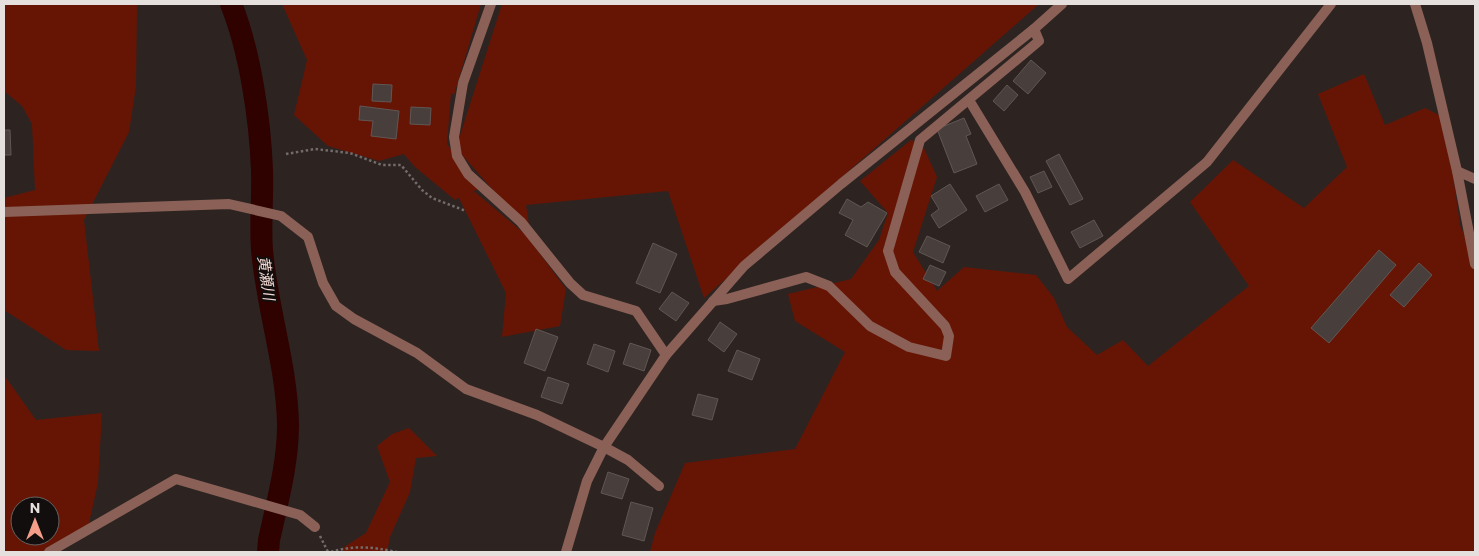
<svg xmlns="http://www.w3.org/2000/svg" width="1479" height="556" font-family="Commissioner,'Noto Sans JP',sans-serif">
	<rect width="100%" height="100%" fill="#2d2422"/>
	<g fill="#661505" fill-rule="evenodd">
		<path d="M4 4H137L136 86 129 132 84 220 99 351 66 350 4 310V198L35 190 32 124 22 106 4 91Z"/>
		<path d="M282 4H481L454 95 451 93 447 144 478 189 471 193 475 192 526 235 566 289 560 326 502 337 506 293 459 198 455 200 415 167 404 154 379 161 328 146 294 115 307 60Z"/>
		<path d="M502 4H1039L704 298 668 191 526 205 530 232 456 148Z"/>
		<path d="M1364 74 1385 125 1425 108 1445 118 1460 225 1475 260V552H650L655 533 685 463 795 449 845 352 795 321 788 294 851 279 879 240 888 213 860 181 911 140 922 144 937 177 913 252 937 291 964 267 1036 275 1054 298 1067 327 1097 355 1123 340 1148 366 1249 286 1190 202 1233 160 1304 208 1347 167 1318 94Z"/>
		<path d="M4 375 36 420 102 413 98 483 87 532 42 552H4ZM20 506H50V536H20Z"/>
		<path d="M409 428 437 456 416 458 410 492 390 537 387 552H345L341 549 366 533 390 482 377 446 392 434Z"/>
	</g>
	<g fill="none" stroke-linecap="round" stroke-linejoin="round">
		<path stroke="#2f0200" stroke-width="22" d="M231 4C250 51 260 119 262 170 263 197 260 223 262 250 267 309 287 365 288 425 288 464 277 503 269 540L268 552"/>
	</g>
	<g fill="#483f3c" stroke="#605754">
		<path d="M1031 60 1046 73 1028 94 1013 81Z"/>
		<path d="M373 84 392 85 391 102 372 101Z"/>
		<path d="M1007 85 1018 95 1004 111 993 101Z"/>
		<path d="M360 106 399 111 396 139 371 136 373 121 359 120Z"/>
		<path d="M411 107 431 108 430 125 410 124Z"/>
		<path d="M964 118 971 134 966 136 977 164 954 173 937 129Z"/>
		<path d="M4 130H10L11 155H4Z"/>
		<path d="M1059 154 1083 199 1070 205 1046 161Z"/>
		<path d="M1044 171 1052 187 1038 193 1030 177Z"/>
		<path d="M950 184 967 210 939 228 931 215 939 209 931 196Z"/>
		<path d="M999 184 1008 200 985 212 976 196Z"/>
		<path d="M847 199 861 207 868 202 887 213 867 247 845 235 853 220 839 213Z"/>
		<path d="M1094 220 1103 236 1080 248 1071 232Z"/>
		<path d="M927 236 950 246 943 263 919 252Z"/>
		<path d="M653 243 677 254 660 293 636 283Z"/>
		<path d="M1379 250 1396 265 1329 343 1311 328Z"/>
		<path d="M1419 263 1432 275 1404 307 1390 295Z"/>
		<path d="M930 265 946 272 939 286 923 279Z"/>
		<path d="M672 292 689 303 676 321 659 309Z"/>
		<path d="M720 322 737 334 724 352 708 340Z"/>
		<path d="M536 329 558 337 545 371 524 363Z"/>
		<path d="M630 343 651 350 644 371 623 364Z"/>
		<path d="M594 344 615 351 608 372 587 364Z"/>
		<path d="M737 350 760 359 752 380 728 371Z"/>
		<path d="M548 377 569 384 562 404 541 397Z"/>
		<path d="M698 394 718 399 712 420 692 415Z"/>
		<path d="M608 472 629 479 622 499 601 493Z"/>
		<path d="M631 502 653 508 644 541 622 535Z"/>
	</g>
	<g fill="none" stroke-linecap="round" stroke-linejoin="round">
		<g stroke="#726b69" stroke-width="2.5" stroke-dasharray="2.5 2.5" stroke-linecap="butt">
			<path d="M286 154 315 149 350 153 382 165H401L422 190 432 198 466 211"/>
			<path d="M320 536 328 552"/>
			<path d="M331 552C354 545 373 547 397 552"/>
		</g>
		<g stroke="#8b6157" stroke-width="10">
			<path d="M491 4 463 83 454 137 457 156 468 174 521 222 570 283 583 295 636 311 666 355"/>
			<path d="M1415 4 1427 43 1457 171 1475 264"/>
			<path d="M969 100 1025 192 1068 279 1207 162 1331 4"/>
			<path d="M1457 171 1475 179"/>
			<path d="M4 212 229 204 281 216 308 237 323 283 336 306 354 319 417 353 466 389 537 415 604 447 628 460 659 486"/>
			<path d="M713 301 727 299 806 277 829 286 870 326 909 347 946 356 949 336 945 326 895 272 888 251 920 140 1039 41 1034 29"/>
			<path d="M49 552 176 479 300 515 315 527"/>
		</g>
		<path stroke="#8b6157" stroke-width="10" d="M566 552 587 481 604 447 666 355 744 266 841 184 1034 29 1062 4"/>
	</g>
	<g text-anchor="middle" stroke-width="4" stroke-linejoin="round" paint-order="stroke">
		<g font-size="15" font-style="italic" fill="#f4d9d3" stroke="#120e0e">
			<text transform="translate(266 278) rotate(82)" y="5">黄瀬川</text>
		</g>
	</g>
	<rect width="1479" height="556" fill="none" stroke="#e5e0de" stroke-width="10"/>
	<g transform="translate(35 521)"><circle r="24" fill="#120e0e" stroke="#666261"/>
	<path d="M0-4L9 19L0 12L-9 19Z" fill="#f49e8a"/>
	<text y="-8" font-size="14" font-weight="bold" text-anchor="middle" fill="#e5e0de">N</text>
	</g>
</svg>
